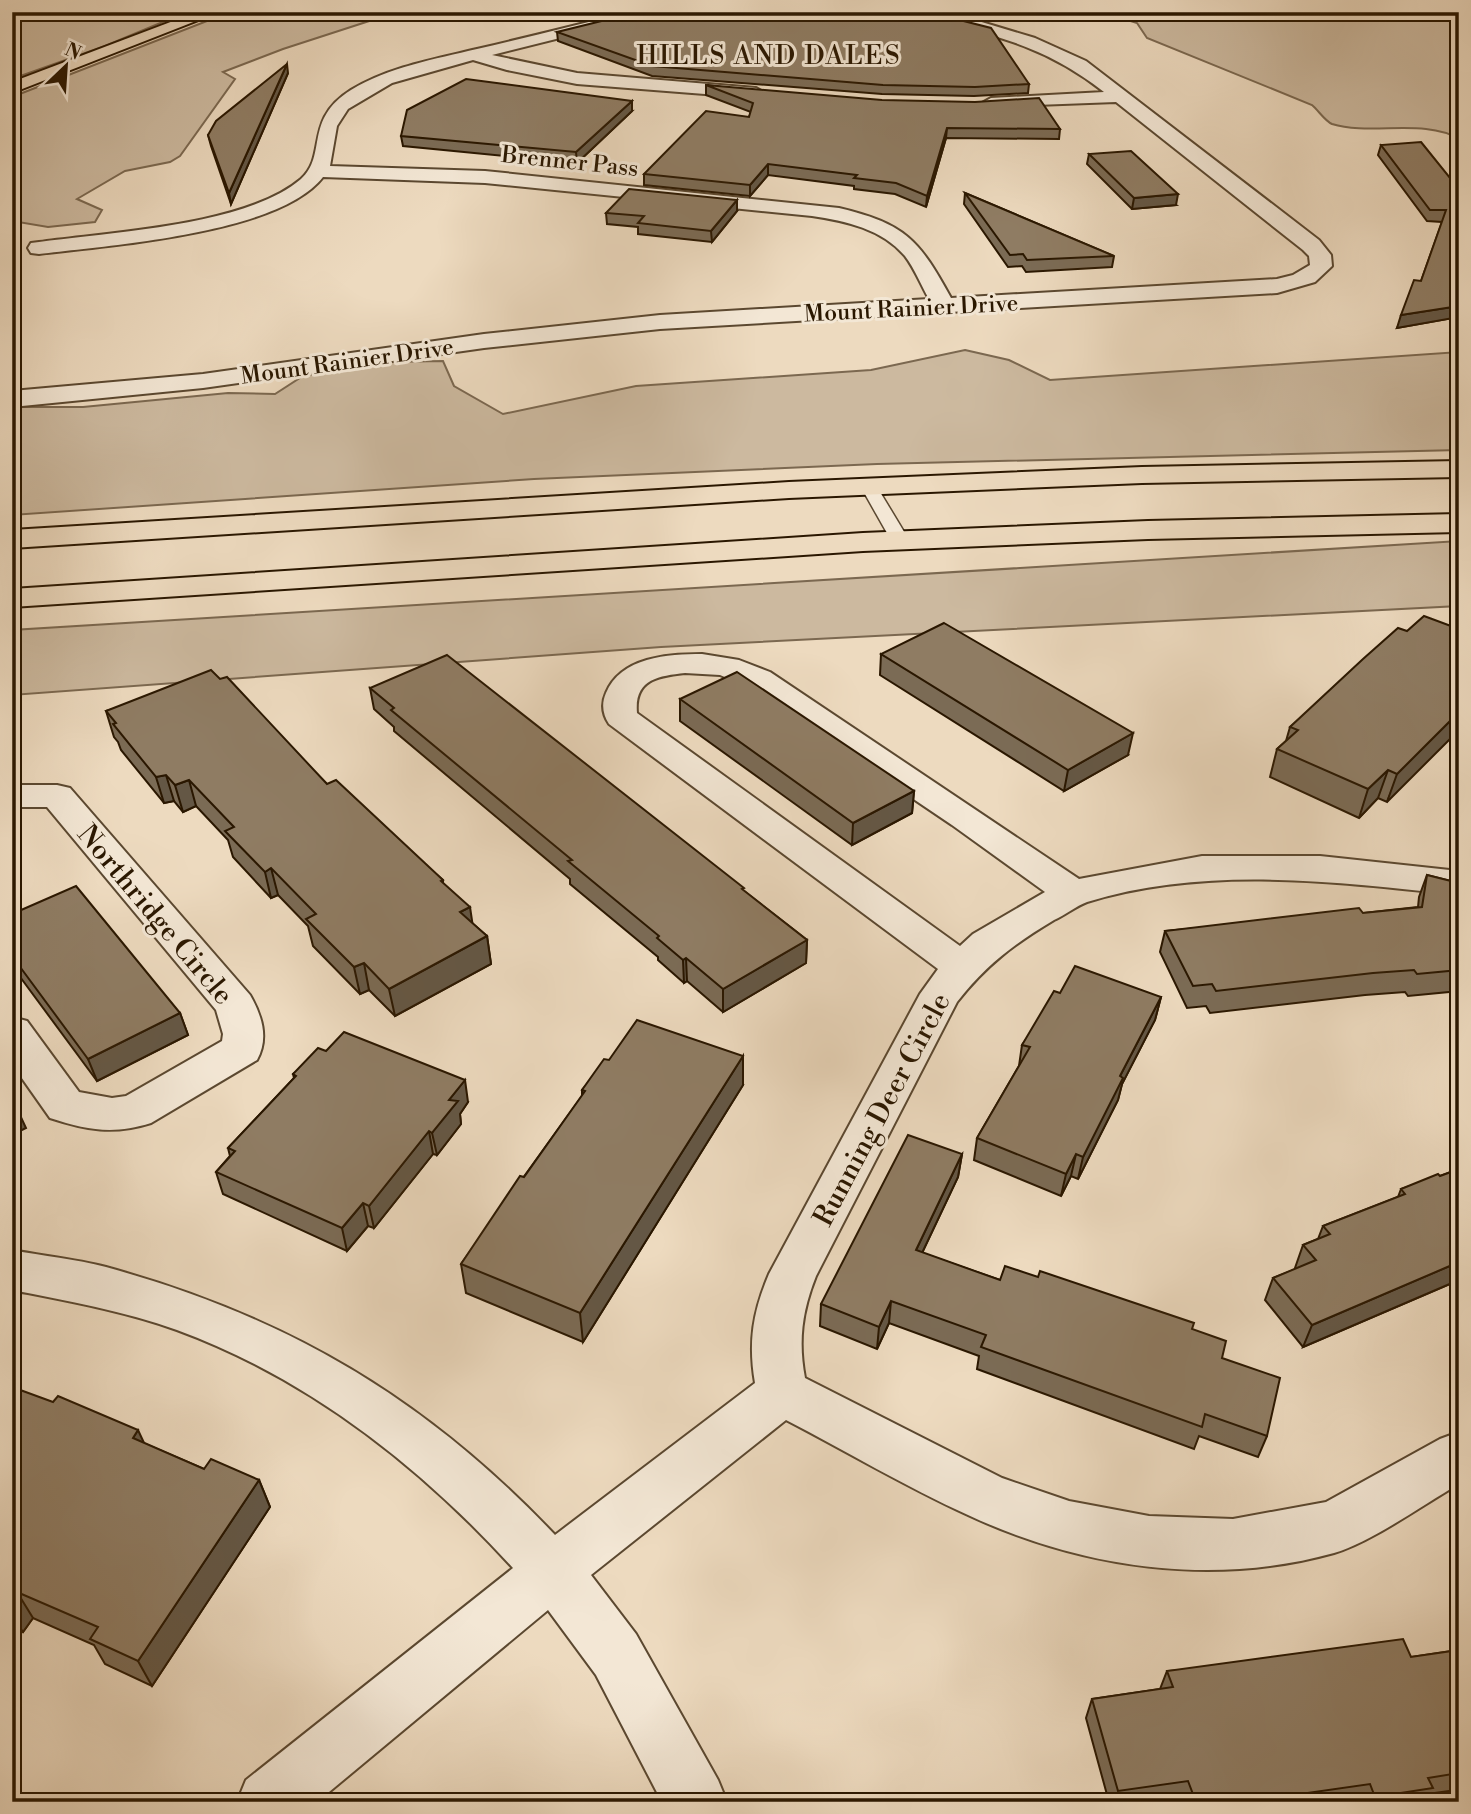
<svg xmlns="http://www.w3.org/2000/svg" width="1471" height="1814" font-family="'Libre Bodoni',serif">
	<rect width="100%" height="100%" fill="#eddabf"/>
	<filter id="stains"><feTurbulence type="fractalNoise" baseFrequency=".00286" numOctaves="4"/><feColorMatrix values="0 0 0 0 .2 0 0 0 0 .09 0 0 0 0 .02 0 0 0 .5 -.17"/></filter>
	<radialGradient id="worn" r=".72"><stop offset=".6" stop-color="#630" stop-opacity="0"/><stop offset="1" stop-color="#630" stop-opacity=".3"/></radialGradient>
	<g fill="#ccb99f" stroke="#7b6850" stroke-width="2">
		<path d="M12 12H187L105 46 12 79Z"/>
		<path d="M230 12H397L283 49 223 72 235 79 180 156 170 162 125 171 77 199 102 210 95 222 48 227 12 221V97Z"/>
		<path d="M1102 12H1459V139C1425 118 1370 136 1332 124 1325 121 1318 110 1312 105L1147 38 1137 23Z"/>
		<path d="M965 350 1009 360 1050 380 1459 352V450L877 464 534 479 12 515V407H83L228 393 275 394 303 376 387 362 443 361 454 386 503 414 636 386 871 370Z"/>
		<path d="M1459 541V606L661 647 12 695V630Z"/>
	</g>
	<g fill="none" stroke-linecap="round" stroke-linejoin="round">
		<defs>
			<path id="lane" d="M869 482 877 487 909 540 906 544 900 545 891 540 861 487Z"/>
			<g id="street">
				<path d="M628 12H654L652 15 492 55 577 73 756 88 765 93 756 98 577 84 507 70 473 60 392 83 348 109 337 126 330 166 485 171 839 208C906 224 919 240 951 298L1277 279 1293 275 1310 265 1309 256 1303 250 1116 102 985 107 982 103 991 98 1104 92C1042 43 988 34 914 15L912 12H942L975 20 1035 38 1086 61 1319 240 1331 255 1332 266 1315 282 1277 293 660 329 484 348 203 388 12 407V391L203 374 484 334 660 315 929 299C921 285 915 269 905 256 882 229 846 221 812 216L485 183 323 177C279 234 109 245 39 254L31 253 28 248 31 243 39 242C110 232 246 226 301 179 328 155 303 120 351 90 389 67 435 59 477 49 528 37 578 25 628 12Z"/>
				<path d="M702 654 739 660 770 672 1079 879 1202 856H1320L1459 871V895C1335 882 1208 865 1087 902 1076 906 1065 915 1054 920 1014 944 986 965 957 1002L816 1276C802 1311 798 1341 805 1378L1002 1478 1069 1501 1149 1516 1233 1519 1326 1502 1440 1439 1459 1432V1484C1424 1504 1370 1543 1334 1553 1212 1587 1082 1568 968 1515 906 1487 846 1451 786 1420L591 1575 636 1634 718 1780 727 1802H662L596 1675 548 1610 317 1802H237L246 1780 513 1568C421 1467 308 1378 177 1330 124 1311 68 1301 12 1290V1250C43 1256 76 1259 106 1267 288 1317 426 1399 555 1535L755 1383C748 1342 753 1312 769 1274L920 994 938 969 609 724C603 715 601 704 606 693 621 657 668 654 702 654ZM685 673 720 675 746 686 952 825 1045 892 973 934 960 946 637 713C634 680 657 676 685 673Z"/>
				<path d="M12 785H57L70 788 250 995C262 1016 269 1038 257 1060L151 1123C113 1135 87 1130 50 1118L12 1064V1017L27 1021 79 1092 112 1098 126 1096 222 1041 223 1034 216 1010 47 807H12Z"/>
			</g>
			<path id="primary" d="M197 12H219L12 93V82Z"/>
			<g id="highway">
				<path d="M1459 461V477L1142 483 789 498 12 548V530L789 482 1142 467Z"/>
				<path d="M1459 514V532L1148 539 863 551 12 607V589L863 533 1148 521Z"/>
			</g>
		</defs>
		<use href="#lane" stroke="#5b4830" stroke-width="3"/>
		<use href="#street" stroke="#5b4830" stroke-width="4"/>
		<use href="#primary" stroke="#2a1700" stroke-width="4"/>
		<use href="#highway" stroke="#2a1700" stroke-width="4"/>
		<use href="#lane" fill="#f3e7d5" fill-rule="evenodd"/>
		<use href="#street" fill="#f3e7d5" fill-rule="evenodd"/>
		<use href="#primary" fill="#eddabf" fill-rule="evenodd"/>
		<use href="#highway" fill="#eddabf" fill-rule="evenodd"/>
	</g>
	<g fill="#7b6b55" stroke="#2a1700" stroke-width="2">
		<path d="M954 12H977V18Z"/>
		<path d="M557 32 1029 84 1028 93 974 96 882 94 652 76 558 41Z"/>
		<path d="M288 73 231 204 211 146 208 135Z"/>
		<path d="M706 85 1060 129 1059 139 946 138 926 207 895 194 854 189V186L768 175 750 196 644 185V174L749 117 751 112 706 95Z"/>
		<path d="M632 111 577 163 403 146 401 136Z"/>
		<path d="M1381 145 1459 189V317L1397 328 1421 281 1442 222 1427 221 1378 155Z"/>
		<path d="M1089 154 1176 205 1132 209 1087 164Z"/>
		<path d="M965 193 1114 256 1112 267 1026 272 1022 266 1008 267 964 204Z"/>
		<path d="M737 211 712 242 638 234V227L607 224 606 213Z"/>
		<path d="M1459 629 1387 802 1378 798 1359 818 1270 777 1277 749 1286 741 1290 727 1407 631Z"/>
		<path d="M881 654 1128 755 1064 791 880 675Z"/>
		<path d="M220 679 327 784 443 880V883L472 923 487 936 491 964 395 1016 369 990 360 994 313 946 308 926 278 895 271 898 233 857 228 840 196 806 183 812 174 801 164 803 121 750 118 742 114 737 106 711Z"/>
		<path d="M370 688 744 891 807 940 806 963 723 1012 687 981 684 983 658 960V957L570 884V879L394 731V727L374 709Z"/>
		<path d="M680 699 914 791 912 813 852 845 680 721Z"/>
		<path d="M1427 875 1459 883V991L1408 996 1405 992 1365 995 1210 1013 1206 1006 1187 1008 1160 952 1165 931 1363 913 1418 907 1419 897Z"/>
		<path d="M12 914 180 1013 188 1035 97 1081 12 966Z"/>
		<path d="M1060 993 1161 997 1155 1020 1122 1084 1118 1100 1078 1179 1071 1176 1061 1196 974 1160 977 1138 1019 1066 1022 1045Z"/>
		<path d="M326 1051 468 1102 460 1114 461 1124 437 1155 433 1154 374 1228 368 1226 347 1251 223 1194 216 1172 230 1156 228 1148 294 1078 293 1074Z"/>
		<path d="M609 1060 743 1085 583 1342 466 1293 461 1264 582 1096V1090Z"/>
		<path d="M962 1154 958 1177 922 1253 1000 1280 1192 1329 1222 1358 1267 1436 1258 1457 1199 1436 1194 1449 977 1369 979 1356 889 1323 877 1349 820 1326 821 1304Z"/>
		<path d="M1459 1169V1280L1303 1347 1265 1300 1273 1278 1296 1269 1295 1268 1303 1245 1318 1239 1323 1226 1398 1197 1401 1189 1440 1176Z"/>
		<path d="M12 1387 204 1469 259 1480 270 1507 152 1686 105 1664 94 1645 33 1618 23 1632 12 1627Z"/>
		<path d="M1459 1650V1786L1456 1790 1428 1794 1422 1802H1181L1180 1799 1161 1802H1109L1086 1718 1092 1699 1160 1689 1167 1671 1411 1657Z"/>
	</g>
	<g fill="#645745" stroke="#2a1700" stroke-width="2">
		<path d="M590 12H616L590 19Z"/>
		<path d="M287 64 288 73 231 204 229 193Z"/>
		<path d="M632 101V111L577 163 576 152Z"/>
		<path d="M947 128 946 138 926 207 927 196Z"/>
		<path d="M768 164V175L750 196V185Z"/>
		<path d="M1178 194 1176 205 1132 209 1134 198Z"/>
		<path d="M737 200V211L712 242 711 231Z"/>
		<path d="M1459 306V317L1397 328 1401 315Z"/>
		<path d="M1459 712V730L1387 802 1397 774Z"/>
		<path d="M1133 733 1128 755 1064 791 1068 770Z"/>
		<path d="M1388 770 1378 798 1359 818 1368 789Z"/>
		<path d="M166 775 174 801 164 803 156 777Z"/>
		<path d="M189 780 196 806 183 812 175 785Z"/>
		<path d="M914 791 912 813 852 845 853 823Z"/>
		<path d="M271 868 278 895 271 898 265 872Z"/>
		<path d="M470 907 474 934 460 912Z"/>
		<path d="M487 936 491 964 395 1016 389 989Z"/>
		<path d="M807 940 806 963 723 1012V989Z"/>
		<path d="M686 958 687 981 684 983 683 960Z"/>
		<path d="M364 963 369 990 360 994 354 967Z"/>
		<path d="M1161 997 1155 1020 1122 1084 1118 1100 1078 1179 1083 1157 1120 1076Z"/>
		<path d="M180 1013 188 1035 97 1081 88 1059Z"/>
		<path d="M743 1056V1085L583 1342 580 1313Z"/>
		<path d="M465 1080 468 1102 460 1114 461 1124 437 1155 432 1133 449 1100Z"/>
		<path d="M19 1113 26 1128 12 1135V1116Z"/>
		<path d="M429 1131 433 1154 374 1228 369 1206Z"/>
		<path d="M962 1154 958 1177 913 1272 916 1250Z"/>
		<path d="M1076 1154 1071 1176 1061 1196 1066 1174Z"/>
		<path d="M363 1203 368 1226 347 1251 342 1228Z"/>
		<path d="M1459 1262V1280L1303 1347 1312 1325Z"/>
		<path d="M891 1301 889 1323 877 1349 879 1327Z"/>
		<path d="M138 1430 151 1458 133 1438Z"/>
		<path d="M259 1480 270 1507 152 1686 138 1661Z"/>
		<path d="M17 1592 33 1618 23 1632 12 1616V1598Z"/>
	</g>
	<g fill="#8f7c63" stroke="#2a1700" stroke-width="2">
		<path d="M638 12H928L991 28 1029 84 975 87 883 85 652 66 557 32Z"/>
		<path d="M287 64 229 193 208 135 216 121Z"/>
		<path d="M466 79 632 101 576 152 401 136 407 110Z"/>
		<path d="M706 85 882 100 975 102 1039 98 1060 129 947 128 927 196 896 183 854 178 857 175 768 164 750 185 644 174 706 111 749 117 753 103Z"/>
		<path d="M1421 142 1459 189V306L1401 315 1414 280 1421 281 1446 210H1430L1381 145Z"/>
		<path d="M1131 151 1178 194 1134 198 1089 154Z"/>
		<path d="M629 189 737 200 711 231 638 223 644 216 606 213Z"/>
		<path d="M965 193 1114 256 1027 260 1023 254 1010 255Z"/>
		<path d="M1424 616 1459 629V712L1397 774 1388 770 1368 789 1277 749 1298 730 1290 727 1363 659 1398 628 1407 631Z"/>
		<path d="M944 623 1133 733 1068 770 881 654Z"/>
		<path d="M447 655 744 888 742 889 807 940 723 989 686 958 683 960 657 938 659 936 568 861 572 860 391 710 394 708 370 688Z"/>
		<path d="M211 670 220 679 227 677 327 784 336 780 443 880 441 881 470 907 460 912 487 936 389 989 364 963 354 967 306 919 316 914 271 868 265 872 225 831 234 827 189 780 175 785 166 775 156 777 113 724 116 723 106 711Z"/>
		<path d="M737 672 914 791 853 823 680 699Z"/>
		<path d="M1427 875 1459 883V970L1417 974 1414 970 1373 973 1216 991 1212 984 1193 986 1165 931 1359 908 1363 913 1422 907Z"/>
		<path d="M76 886 180 1013 88 1059 12 956V914Z"/>
		<path d="M1075 966 1161 997 1120 1076 1123 1078 1083 1157 1076 1154 1066 1174 977 1138 1030 1047 1022 1045 1054 991 1060 993Z"/>
		<path d="M637 1020 743 1056 580 1313 461 1264 520 1176 524 1177 585 1091 582 1090 604 1059 609 1060Z"/>
		<path d="M344 1032 465 1080 449 1100 458 1101 432 1133 429 1131 369 1206 363 1203 342 1228 216 1172 235 1151 228 1148 296 1076 293 1074 318 1048 326 1051Z"/>
		<path d="M12 1103 19 1113 12 1116Z"/>
		<path d="M908 1135 962 1154 916 1250 1000 1280 1005 1266 1038 1277 1040 1271 1194 1323 1192 1329 1226 1341 1222 1358 1280 1378 1267 1436 1205 1414 1202 1427 981 1347 986 1335 891 1301 879 1327 821 1304Z"/>
		<path d="M1459 1169V1262L1312 1325 1273 1278 1316 1260 1303 1245 1330 1234 1323 1226 1405 1194 1401 1189 1438 1174 1440 1176Z"/>
		<path d="M12 1387 53 1402 58 1396 138 1430 133 1438 204 1469 211 1459 259 1480 138 1661 90 1639 98 1627 17 1592 12 1598Z"/>
		<path d="M1403 1639 1411 1657 1459 1650V1743H1457L1459 1747V1773L1428 1778 1433 1788 1375 1797 1370 1784 1300 1794 1302 1802H1196L1188 1781 1118 1791 1092 1699 1173 1687 1167 1671Z"/>
	</g>
	<g text-anchor="middle" stroke-width="6" stroke-linejoin="round" paint-order="stroke">
		<g font-size="23" fill="#2a1700" stroke="#f3e7d5">
			<text transform="translate(570 161) rotate(6)" y="8">Brenner Pass</text>
			<text transform="translate(911 308) rotate(-3)" y="8">Mount Rainier Drive</text>
			<text transform="translate(347 361) rotate(-8)" y="8">Mount Rainier Drive</text>
		</g>
		<g font-size="26" letter-spacing="2" fill="#2a1700" stroke="#f3e7d5">
			<text x="769" y="64">HILLS AND DALES</text>
		</g>
		<g font-size="28" fill="#2a1700" stroke="#f3e7d5">
			<text transform="translate(156 914) rotate(50)" y="10">Northridge Circle</text>
			<text transform="translate(881 1109) rotate(-62)" y="10">Running Deer Circle</text>
		</g>
	</g>
	<rect width="1471" height="1814" fill="none" stroke="#eddabf" stroke-width="42"/>
	<rect x="14" y="14" width="1443" height="1786" fill="none" stroke="#2a1700" stroke-width="3.5"/>
	<rect x="21" y="21" width="1429" height="1772" fill="none" stroke="#2a1700" stroke-width="2"/>
	<g transform="translate(66 66) rotate(25)" stroke="#f3e7d5" stroke-width="5" paint-order="stroke">
	<path d="M0-5L12 26L0 18L-12 26Z" fill="#2a1700"/>
	<text y="-10" font-size="19" font-weight="bold" text-anchor="middle" fill="#2a1700">N</text>
	</g>
	<rect width="100%" height="100%" filter="url(#stains)"/>
	<rect width="100%" height="100%" fill="url(#worn)"/>
</svg>
